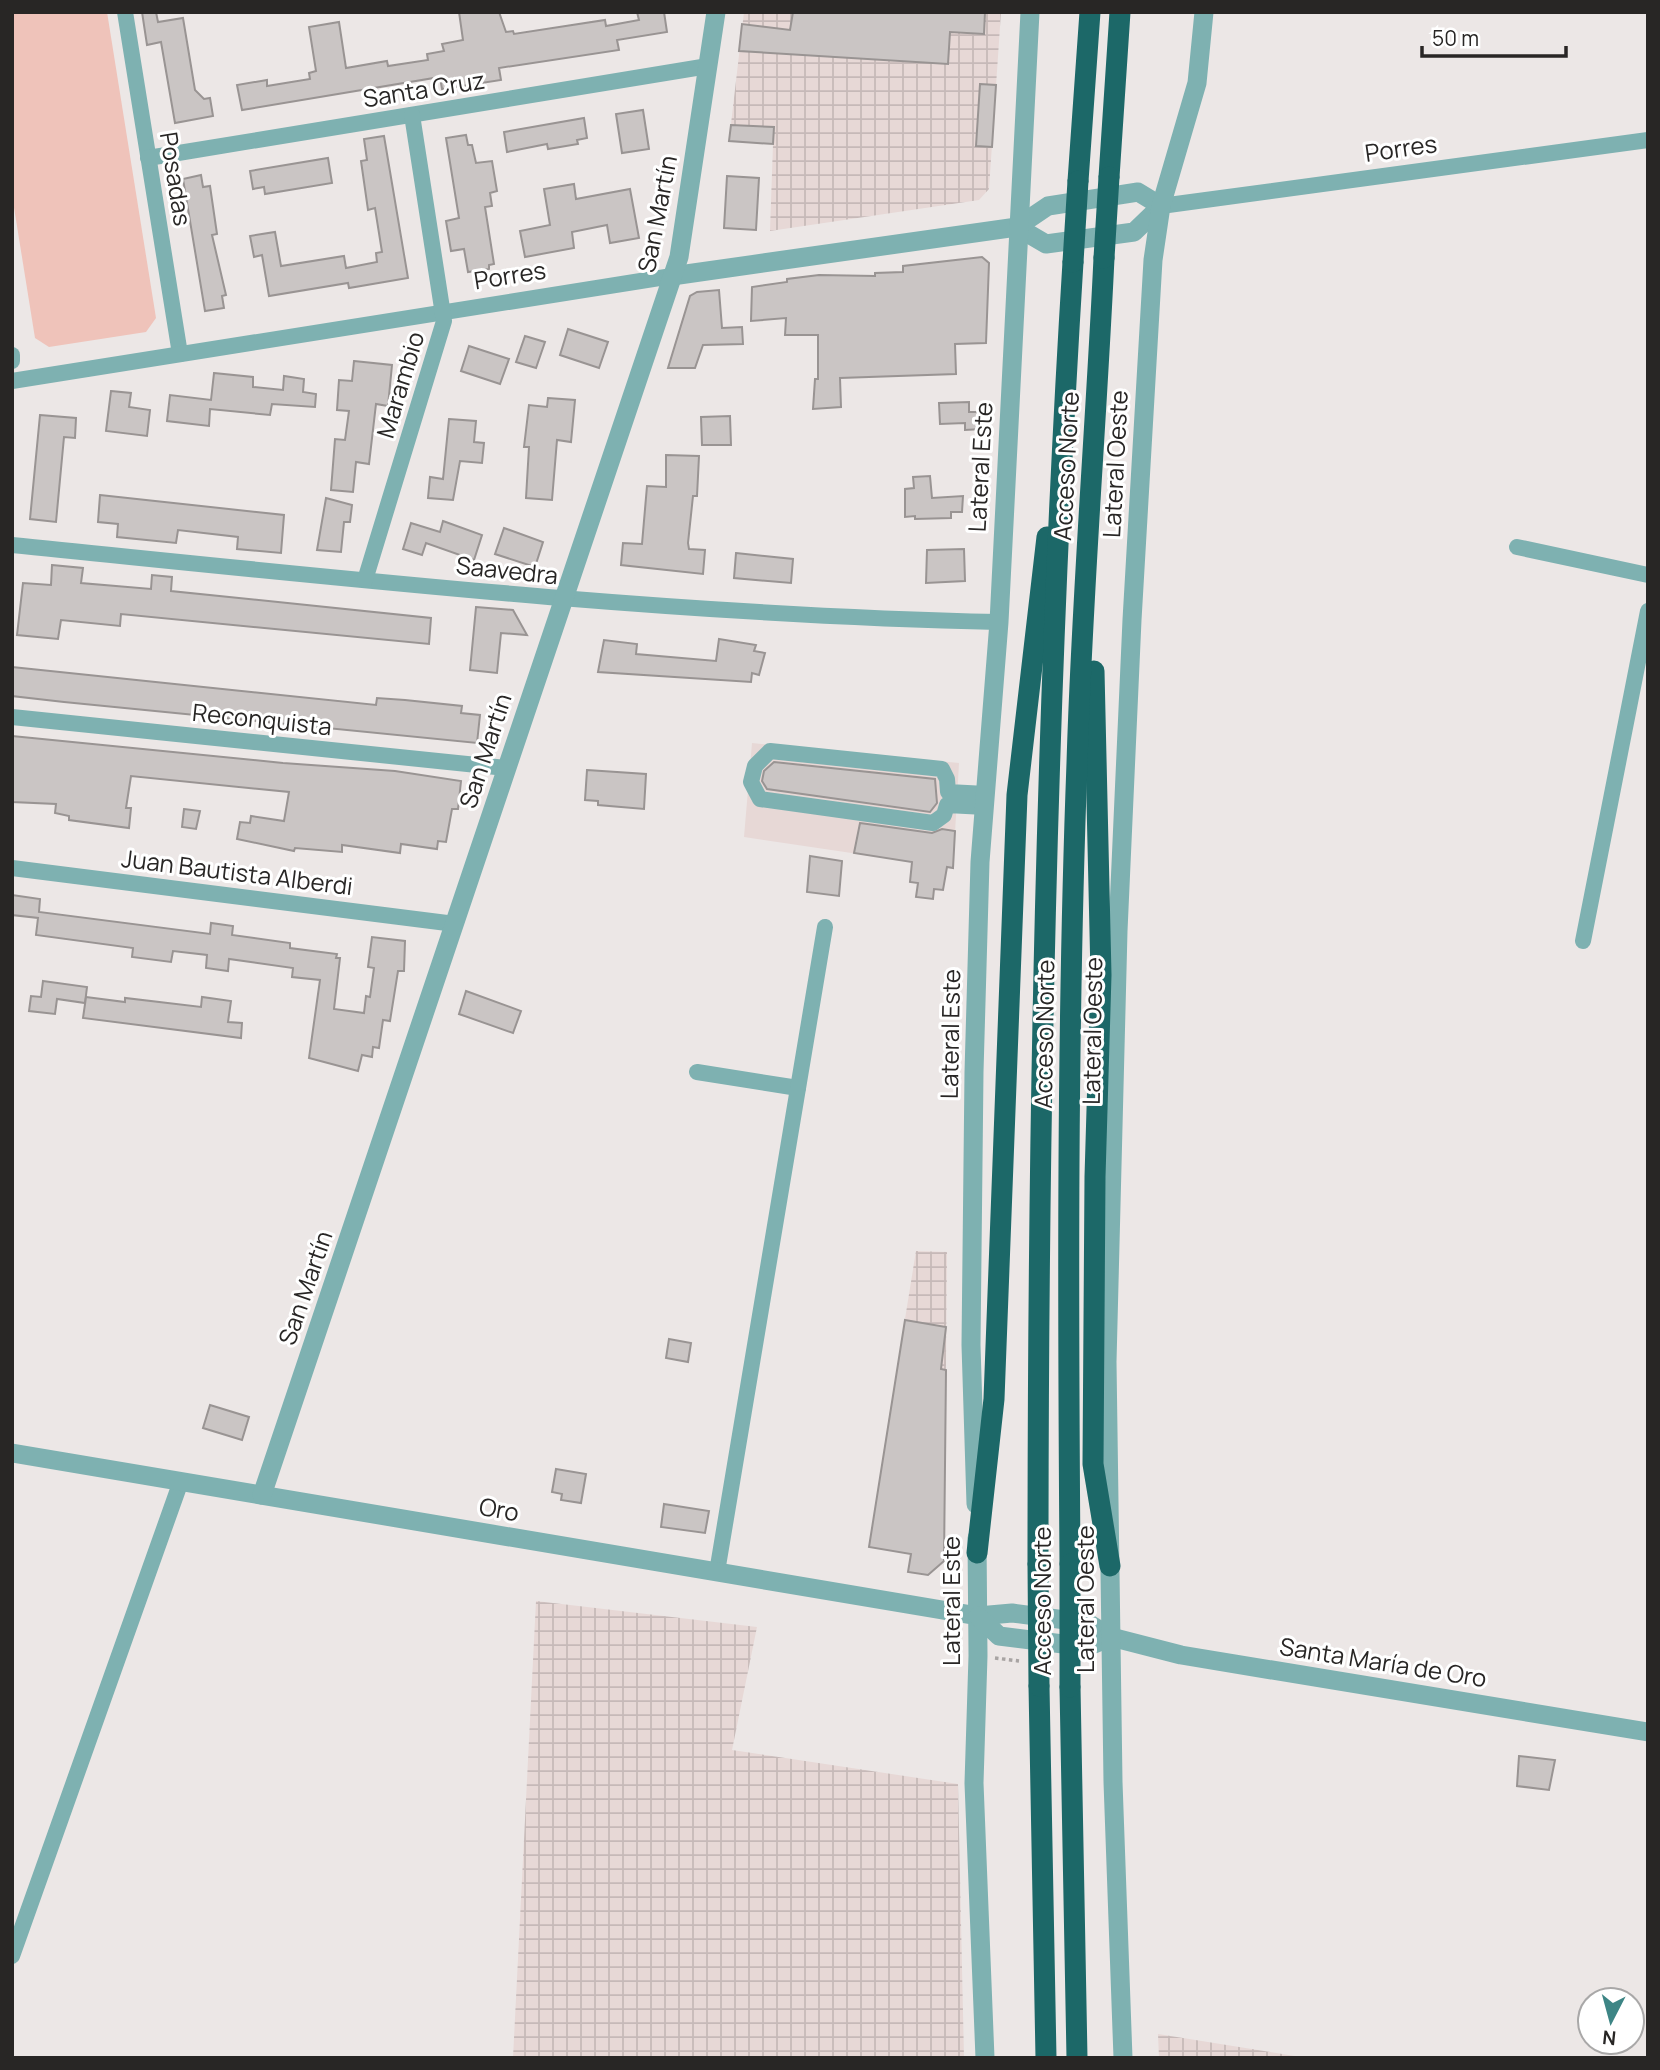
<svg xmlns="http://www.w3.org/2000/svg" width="1660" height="2070" font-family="Manrope,sans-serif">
	<defs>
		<pattern id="industrial-grid" width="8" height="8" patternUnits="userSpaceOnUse" patternTransform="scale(1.75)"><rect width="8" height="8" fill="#e7d8d6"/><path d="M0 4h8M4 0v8" fill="none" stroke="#c6b9b8"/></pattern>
	</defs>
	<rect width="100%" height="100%" fill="#ece7e6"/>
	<path fill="#e7d8d6" d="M752 743 959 763 953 868 744 837Z"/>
	<g fill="url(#industrial-grid)">
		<path d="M744 12H1001L989 189 979 200 770 231 773 144 729 141Z"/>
		<path d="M916 1251 947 1252 945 1471 882 1461Z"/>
		<path d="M536 1601 757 1627 732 1750 958 1784 964 2058H513Z"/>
		<path d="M1158 2034 1307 2058H1159Z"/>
	</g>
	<path fill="#efc3ba" d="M12 12H107L156 318 146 332 49 347 35 338 12 195Z"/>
	<g fill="#cac5c4" stroke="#999493" stroke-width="2">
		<path d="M142 12H156L158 22 183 18 195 90 204 99 210 98 213 116 175 123 161 42 147 45Z"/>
		<path d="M459 12H499L506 32 513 31 514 34 605 20 606 26 639 20 637 12H664L667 32 617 40 619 50 499 68 501 80 442 89 440 77 242 110 237 85 267 80V86L310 79 309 73 316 71 309 27 339 22 346 68 387 61 388 66 428 60 427 54 444 51 442 44 463 40Z"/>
		<path d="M793 12H985L984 34 950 32 948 64 739 51 742 24 790 30Z"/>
		<path d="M980 84 996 85 992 147 976 146Z"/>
		<path d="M643 110 649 149 622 153 616 114Z"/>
		<path d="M584 118 587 138 577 140 578 144 548 149 547 144 507 152 504 132Z"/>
		<path d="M731 125 774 127 773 144 729 141Z"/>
		<path d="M466 135 468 145H472L476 163 492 161 497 191 490 193 492 206 485 207 494 264 489 265V269L468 272 464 249 451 251 446 221 459 218 446 138Z"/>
		<path d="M384 136 408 278 349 288 348 283 269 296 262 255 254 257 250 236 275 232 281 266 344 256 346 268 377 262 376 253 382 252 375 208 368 210 361 161 367 160 364 139Z"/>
		<path d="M328 158 332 183 265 194 264 187 253 189 250 171Z"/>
		<path d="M201 175 203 187 210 186 217 234 212 235 226 295 222 296 224 308 205 311 183 179Z"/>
		<path d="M727 176 759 178 756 230 724 228Z"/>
		<path d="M574 184 576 199 630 189 639 238 610 243 607 225 572 232 574 248 525 257 520 231 550 225 544 189Z"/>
		<path d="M982 257 989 263 986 343 955 344 956 374 840 378 841 407 813 409 815 379H818V335H785L786 318 751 321 752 287 787 282V279L819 275 875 276V273L903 272V266Z"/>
		<path d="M719 290 722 328 742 327 743 344 703 345 695 368H668L690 296 697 292Z"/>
		<path d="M568 329 608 342 599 368 560 355Z"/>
		<path d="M525 336 545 342 536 368 516 362Z"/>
		<path d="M469 346 509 359 500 384 461 371Z"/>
		<path d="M354 361 392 365 388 406 376 404 369 464 356 462 353 492 331 490 335 439 345 440 349 411 337 410 339 380 352 381Z"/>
		<path d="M214 373 253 377V387L283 390 284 376 304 379 303 392 316 394 315 407 272 404 270 415 210 409 209 426 167 421 170 395 211 400Z"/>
		<path d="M111 391 131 393 129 407 150 410 147 436 106 431Z"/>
		<path d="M548 398 575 400 571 442 557 440 552 500 526 498 529 447H524L529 405 547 407Z"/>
		<path d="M969 402V412H983L982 429 965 430V423L940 424 939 403Z"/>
		<path d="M40 415 76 418 75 438 64 437 56 522 30 519Z"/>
		<path d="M730 416 731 445H702L701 417Z"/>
		<path d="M449 419 476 421 474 442 484 443 482 463 460 461 453 500 428 498 430 477 443 479Z"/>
		<path d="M666 455 699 456 697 496H693L688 543 689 549 705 550 703 574 621 565 623 543 642 544 647 486 666 487Z"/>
		<path d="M930 476 932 498 963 496 962 512H951V518L915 519V516L905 517V489L914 488 913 477Z"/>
		<path d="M100 495 284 515 281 553 237 549 238 537 178 530 176 543 117 537 118 524 98 522Z"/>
		<path d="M326 498 352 505 350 522H344L341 552 317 550Z"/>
		<path d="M443 521 482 535 474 560 426 543 422 555 403 549 411 523 440 532Z"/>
		<path d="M504 528 543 542 535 567 495 554Z"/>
		<path d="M964 549 965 581 926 583 927 550Z"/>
		<path d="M736 553 793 559 791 583 734 578Z"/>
		<path d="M52 565 83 568 81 583 151 589 152 575 172 577 171 591 431 618 429 644 121 614 120 626 61 620 58 639 17 635 23 583 51 585Z"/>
		<path d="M476 607 513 610 527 635 501 633 497 673 470 670Z"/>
		<path d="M719 639 756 645 754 651 765 653 759 675 752 673 751 682 598 672 604 640 637 644 636 654 716 661Z"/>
		<path d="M12 667 376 705 377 698 405 700 462 706 461 713 480 715 477 743 64 702 12 696Z"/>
		<path d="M12 736 283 763 395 771 461 781 458 809H452L446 842 438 841 437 849 401 844 400 853 342 845V852L295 848 294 851 237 839 240 822 250 823 251 816 284 821 289 792 131 776 126 808H131L129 828 69 820V816L55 813 56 804 12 802Z"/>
		<path d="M774 762 935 779 937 803 930 812 767 789 762 781 764 771Z"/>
		<path d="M587 770 646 774 644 809 598 805V801L585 800Z"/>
		<path d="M184 809 200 811 196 829 182 827Z"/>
		<path d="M860 823 932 833 942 829 955 831 953 868 947 867 943 890 934 889 933 899 916 897 918 883 910 882 912 862 854 853Z"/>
		<path d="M810 856 842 861 839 896 807 892Z"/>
		<path d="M12 895 40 899 39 912 210 934 211 923 233 926 232 935 290 943V948L337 954 336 958H340L334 1009 364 1013 366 996 370 997 374 968 368 967 372 937 405 941 404 971H398L390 1021 383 1020 379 1048 373 1047 372 1057 362 1055 358 1071 309 1058 320 980 292 977 293 968 229 959 228 971 206 968 207 955 173 951 171 962 132 957 133 948 36 935 38 918 12 915Z"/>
		<path d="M43 981 87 987 85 1003 57 999 55 1014 29 1011 31 996 41 997Z"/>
		<path d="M466 991 521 1011 513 1033 459 1014Z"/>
		<path d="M86 997 125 1002V998L201 1007 202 997 231 1001 228 1022 242 1023 241 1038 83 1018Z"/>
		<path d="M905 1320 946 1327 941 1369 946 1370 944 1561 928 1575 908 1572 911 1554 869 1547Z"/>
		<path d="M669 1339 691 1343 688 1362 666 1358Z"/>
		<path d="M210 1405 249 1417 242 1440 203 1428Z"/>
		<path d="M556 1469 586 1474 581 1503 561 1500 562 1494 552 1492Z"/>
		<path d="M664 1504 709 1511 705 1533 661 1527Z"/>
		<path d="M1519 1756 1555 1760 1549 1790 1517 1786Z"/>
	</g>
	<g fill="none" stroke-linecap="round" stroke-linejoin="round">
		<path stroke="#a8a4a3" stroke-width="3.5" stroke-dasharray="3.5 3.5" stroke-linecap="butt" d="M995 1658 1019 1661"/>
		<g stroke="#7eb1b1" stroke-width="16">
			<path d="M125 12 180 354"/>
			<path d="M148 158 708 66"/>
			<path d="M1161 206 1648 140"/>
			<path d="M12 355V361"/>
			<path d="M12 381 672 276"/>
			<path d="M12 545C341 578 669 615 999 622"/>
			<path d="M1517 547 1648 575"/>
			<path d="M365 580 444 321 412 115"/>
			<path d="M12 717 506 768"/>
			<path d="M985 807 947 805 944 815 933 823 760 799 751 782 755 766 770 751 942 769 947 779 948 792 986 794"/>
			<path d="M12 868 455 924"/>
			<path d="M1583 941 1648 611"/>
			<path d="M697 1072 798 1088"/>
			<path d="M717 1572 825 927"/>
			<path d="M12 1956 181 1481"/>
		</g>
		<g stroke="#7eb1b1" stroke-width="19">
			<path d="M1017 227 1046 244 1134 232 1161 206"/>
			<path d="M672 276 1017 227 1048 206 1138 192 1161 206"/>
			<path d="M12 1453 978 1616 1012 1613 1088 1623 1111 1637 1181 1655 1648 1732"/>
			<path d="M262 1495 679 257 716 12"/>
			<path d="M976 1504 971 1345 974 1072 980 862 999 622 1030 12"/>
			<path d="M977 1538 978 1656 974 1783 985 2058"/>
			<path d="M978 1616 999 1636 1087 1647 1111 1637"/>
			<path d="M1123 2058 1113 1782 1107 1362 1118 931 1132 620 1153 260 1161 206 1197 83 1204 12"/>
		</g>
		<g stroke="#1c6868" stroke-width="21">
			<path d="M1109 177 1120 12"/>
			<path d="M1078 181 1090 12"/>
			<path d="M1094 671 1101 975 1095 1177 1093 1464 1110 1566"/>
			<path d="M977 1553 994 1399 1017 795 1047 537"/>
			<path d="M1038 1564C1038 1129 1046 696 1073 262"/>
			<path d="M1070 1564C1068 1297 1067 1030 1077 763 1082 595 1096 427 1104 258"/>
			<path d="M1039 1686 1046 2058"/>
			<path d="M1070 1687 1077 2058"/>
		</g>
		<g stroke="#1c6868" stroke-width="21">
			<path d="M1104 258 1109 177"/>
			<path d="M1073 262 1078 181"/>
			<path d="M1038 1564 1039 1686"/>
			<path d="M1070 1564V1687"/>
		</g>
	</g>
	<g text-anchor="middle" stroke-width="6" stroke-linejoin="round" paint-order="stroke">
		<g font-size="24" fill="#282625" stroke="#fff">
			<text transform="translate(424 90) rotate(-9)" y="8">Santa Cruz</text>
			<text transform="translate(1401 149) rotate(-8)" y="8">Porres</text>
			<text transform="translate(175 179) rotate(81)" y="8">Posadas</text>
			<text transform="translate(658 214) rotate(-79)" y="8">San Martín</text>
			<text transform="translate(510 276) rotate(-9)" y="8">Porres</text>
			<text transform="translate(401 385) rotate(-73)" y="8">Marambio</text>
			<text transform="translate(1116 464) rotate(-87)" y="8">Lateral Oeste</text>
			<text transform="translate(1067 466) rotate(-87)" y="8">Acceso Norte</text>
			<text transform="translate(981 467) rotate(-87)" y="8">Lateral Este</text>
			<text transform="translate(507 571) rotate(6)" y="8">Saavedra</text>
			<text transform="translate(262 720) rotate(6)" y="8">Reconquista</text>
			<text transform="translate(486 751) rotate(-72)" y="8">San Martín</text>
			<text transform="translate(237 873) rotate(7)" y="8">Juan Bautista Alberdi</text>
			<text transform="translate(1093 1031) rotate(-89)" y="8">Lateral Oeste</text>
			<text transform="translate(951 1034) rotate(-89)" y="8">Lateral Este</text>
			<text transform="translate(1045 1034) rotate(-89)" y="8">Acceso Norte</text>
			<text transform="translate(306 1288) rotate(-71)" y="8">San Martín</text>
			<text transform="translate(499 1510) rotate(10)" y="8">Oro</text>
			<text transform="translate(1086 1599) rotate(-90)" y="8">Lateral Oeste</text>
			<text transform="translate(952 1601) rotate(-90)" y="8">Lateral Este</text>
			<text transform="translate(1043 1601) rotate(-90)" y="8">Acceso Norte</text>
			<text transform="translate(1383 1663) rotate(9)" y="8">Santa María de Oro</text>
		</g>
	</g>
	<rect width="1660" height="2070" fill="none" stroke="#282625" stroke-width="28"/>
	<g transform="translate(1611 2021) rotate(186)"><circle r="33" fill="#ffffff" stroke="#a9a8a8" stroke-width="2"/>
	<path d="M0-5L12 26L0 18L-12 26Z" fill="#3d8585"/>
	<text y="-10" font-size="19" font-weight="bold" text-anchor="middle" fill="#282625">N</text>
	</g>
	<path d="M1422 46v10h144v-10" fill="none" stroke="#282625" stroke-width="3.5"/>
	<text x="1432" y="46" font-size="21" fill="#282625" stroke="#ffffff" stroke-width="5" paint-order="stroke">50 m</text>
</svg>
